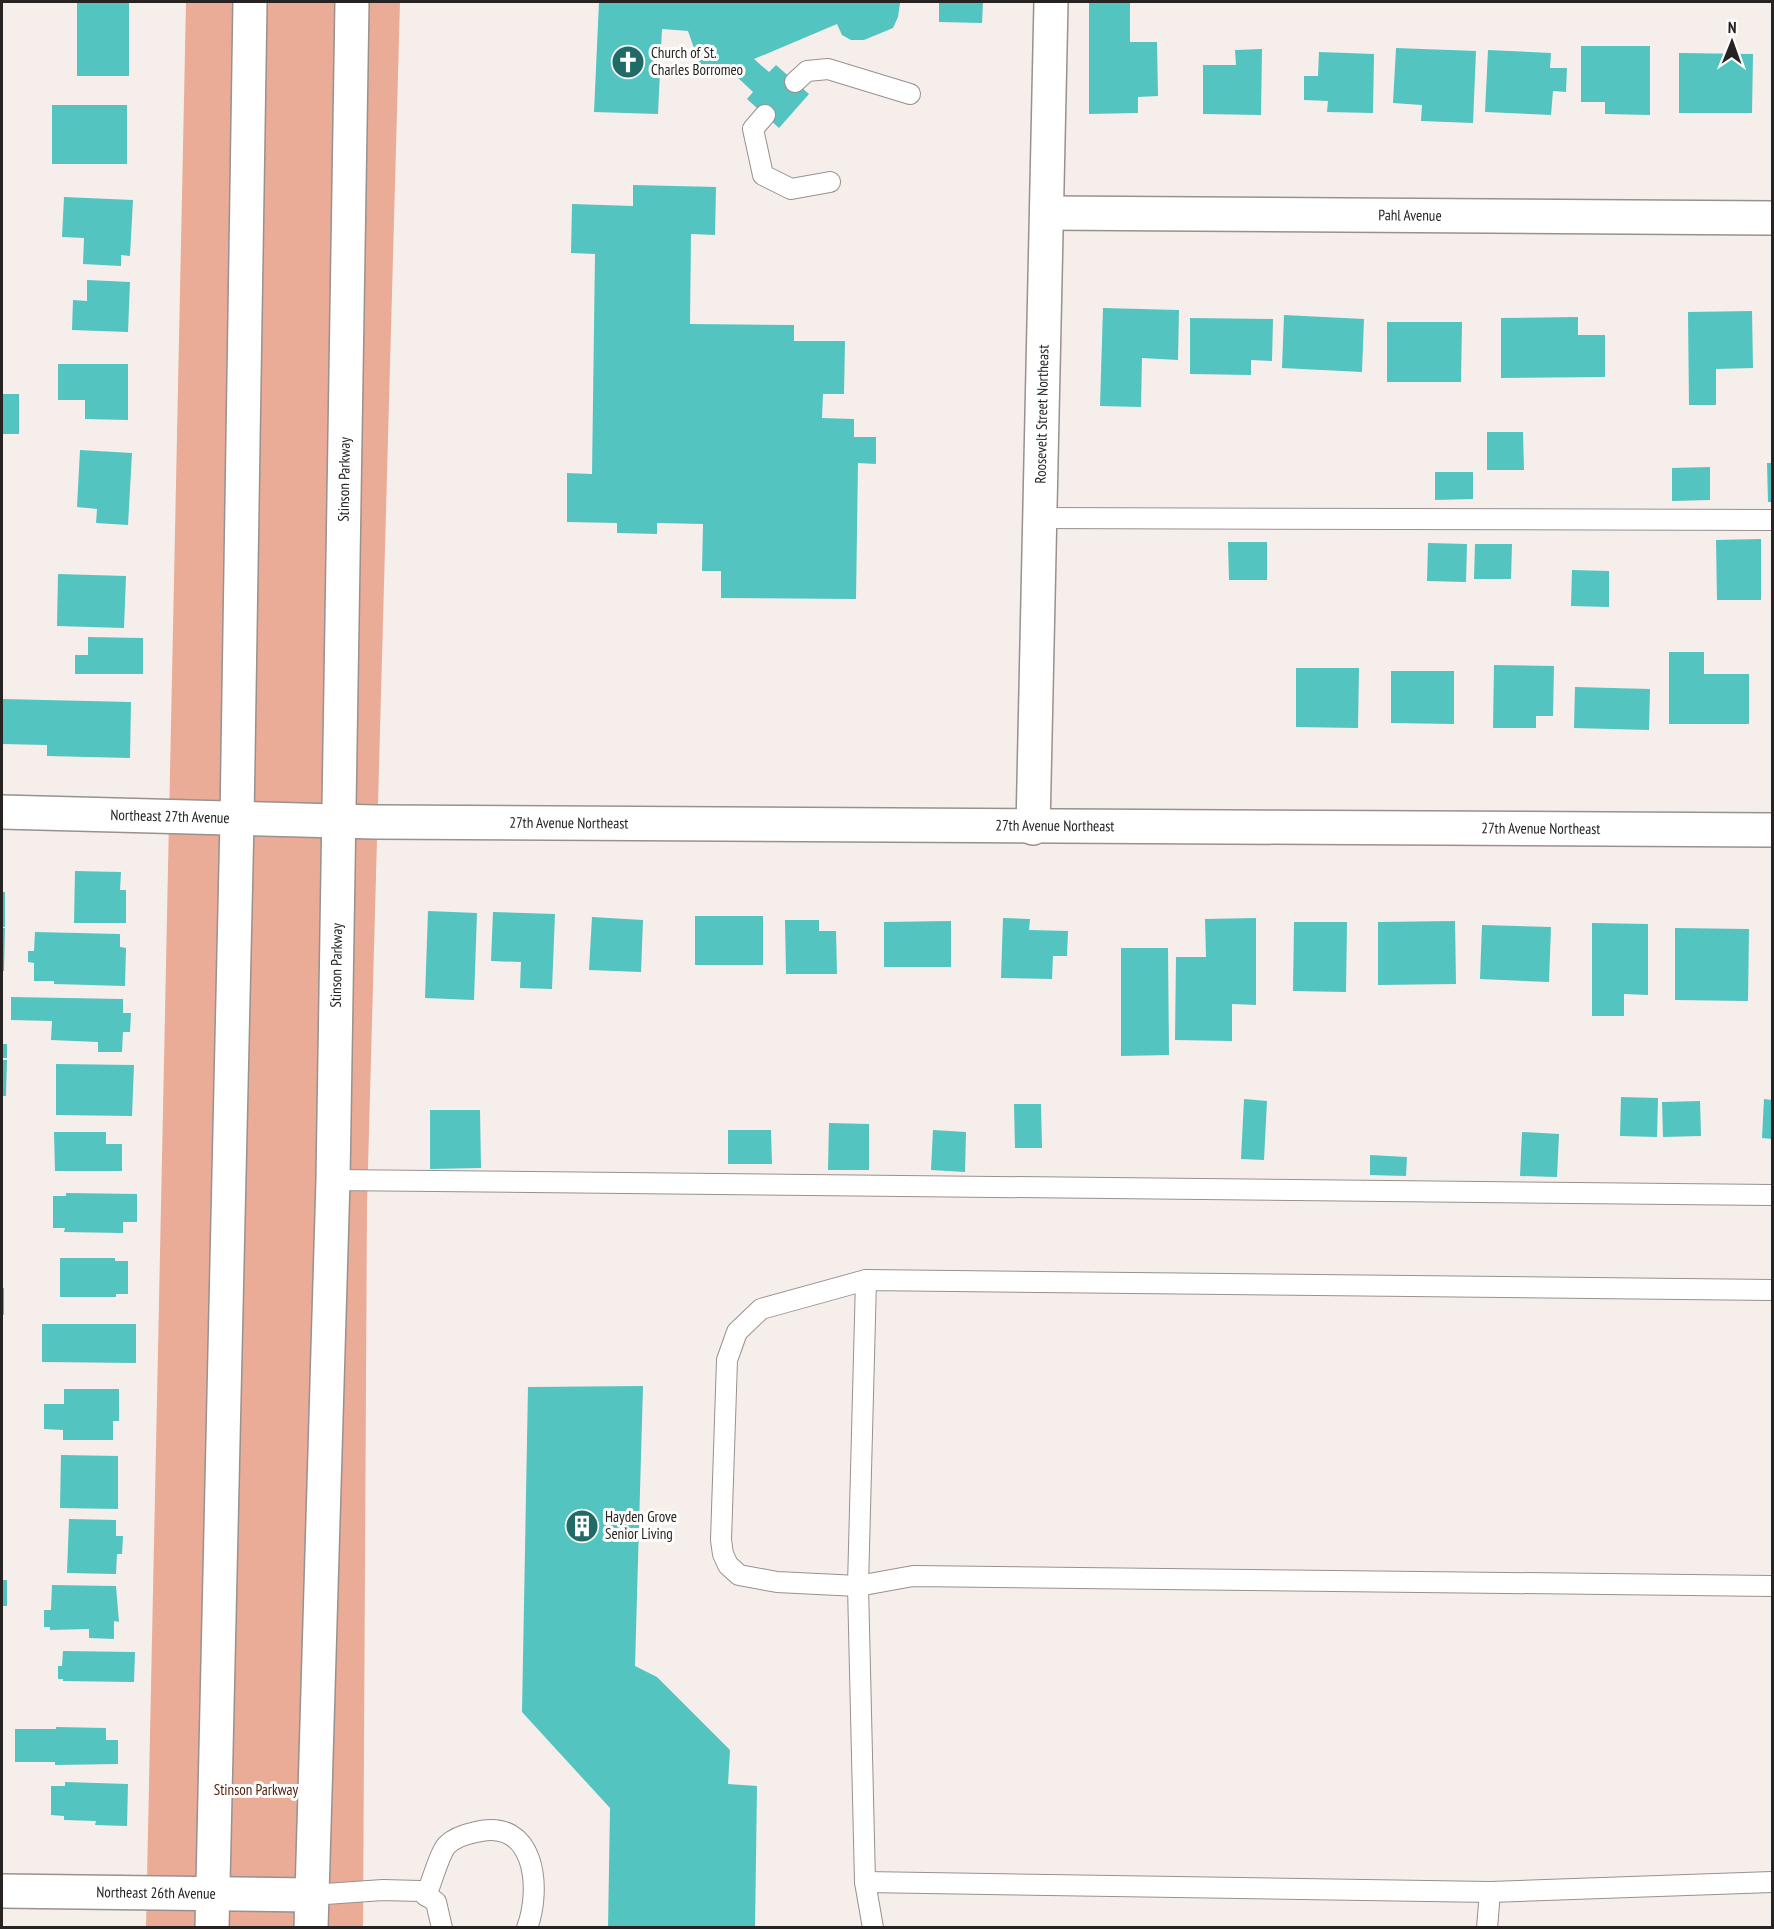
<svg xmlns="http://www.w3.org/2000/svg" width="1774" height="1929" font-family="'PT Sans Narrow',sans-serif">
	<rect width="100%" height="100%" fill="#f6eeeb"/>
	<path fill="#eaac96" d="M186 2H400L367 1204 363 1927 146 1928Z"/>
	<g fill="#53c4bf">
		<path d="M599 2H899L900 3 898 17 893 28 864 40H851L842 35 837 24 754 59 769 72 776 65 809 94 779 128 747 99 753 92 735 75 732 68 704 77 688 31 662 29 658 114 594 112Z"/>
		<path d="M939 2H983L982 23 939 22Z"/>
		<path d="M1089 2H1130V42H1157L1158 96 1138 97V113L1089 114Z"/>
		<rect x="77" y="3" width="52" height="73"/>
		<path d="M1581 46H1650V115L1605 114V102H1581Z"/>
		<path d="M1396 48 1476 51 1473 123 1421 121 1422 105 1393 103Z"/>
		<path d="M1262 49 1261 115 1203 114V65H1236L1235 50Z"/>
		<path d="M1488 50 1551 53 1550 68H1567L1566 92 1553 91 1551 115 1485 112Z"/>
		<path d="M1319 52 1374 54 1373 113 1327 112 1328 101 1304 100V76H1318Z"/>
		<path d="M1679 53 1753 54 1752 113H1679Z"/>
		<rect x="52" y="105" width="75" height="59"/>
		<path d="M633 185 716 187 715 235 691 234 690 324 794 325V341H845L844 394H823L822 418 854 419V437H876V464L858 463 856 599 721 598V571H702L703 524 657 523V534L617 533V523L567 522V473L592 474 595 254 571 253 572 204 633 206Z"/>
		<path d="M64 197 133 200 130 256 121 255V266L83 264 84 238 62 237Z"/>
		<path d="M87 280 130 282 128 332 72 330 73 300 87 301Z"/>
		<path d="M1103 308 1179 310 1178 360 1142 358 1141 407 1100 406Z"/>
		<path d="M1752 311 1753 368 1716 369V405H1689L1688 312Z"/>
		<path d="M1284 315 1364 319 1362 372 1282 368Z"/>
		<path d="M1578 317V335H1605V377L1501 378V318Z"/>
		<path d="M1190 318 1273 319 1272 361 1251 360V375L1190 374Z"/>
		<path d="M1387 322H1462L1461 382H1387Z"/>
		<path d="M58 364H128V420L85 419V400H58Z"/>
		<rect x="2" y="394" width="17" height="40"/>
		<path d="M1487 432H1523L1524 470H1487Z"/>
		<path d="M80 450 132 453 128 525 96 523 97 509 77 507Z"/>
		<path d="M1767 463H1772V502H1768Z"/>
		<path d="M1710 467V500L1672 501V468Z"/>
		<path d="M1435 472H1473V499L1435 500Z"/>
		<path d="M1761 539V600H1717L1716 540Z"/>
		<path d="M1228 542H1267V580H1229Z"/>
		<path d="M1428 543 1467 544 1466 582 1427 581Z"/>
		<path d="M1475 544H1512L1511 579H1474Z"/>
		<path d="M1572 570 1609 571V607L1571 606Z"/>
		<path d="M58 574 126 576 124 628 57 626Z"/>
		<path d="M88 637 143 638V674H75V655H88Z"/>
		<path d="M1669 652H1704V674H1749V724H1669Z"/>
		<path d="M1494 665 1554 666 1553 716H1536V728H1493Z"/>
		<path d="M1296 668H1359L1358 728 1296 727Z"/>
		<path d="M1391 671H1454V724L1391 723Z"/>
		<path d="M1575 687 1650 689 1649 730 1574 728Z"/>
		<path d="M2 699 131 702 130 758 47 756V745L2 744Z"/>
		<path d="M75 871 121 872 120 890H126V923H74Z"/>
		<rect x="2" y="892" width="3" height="35"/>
		<path d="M428 911 477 913 474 1000 425 998Z"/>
		<path d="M493 912 555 914 552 989 520 988 521 962 491 961Z"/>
		<rect x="695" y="916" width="68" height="49"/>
		<path d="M592 917 643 920 641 972 589 970Z"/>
		<path d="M1003 918 1030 919 1029 930 1068 931 1067 956H1053L1052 979 1001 978Z"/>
		<path d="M1256 918V1005L1232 1004V1041L1175 1040 1176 957H1206L1205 919Z"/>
		<path d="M785 920H819V931H836L837 974H786Z"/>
		<path d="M951 921V967H884V922Z"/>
		<path d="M1455 921 1456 984 1378 985V922Z"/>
		<path d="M1294 922H1347L1346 992 1293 991Z"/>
		<path d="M1592 923 1648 924V995L1624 994V1016H1592Z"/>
		<path d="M1482 925 1551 927 1549 982 1480 979Z"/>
		<path d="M2 928H5L4 971H2Z"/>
		<path d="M1675 928 1749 929 1748 1001 1675 1000Z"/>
		<path d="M35 932 120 934V947L126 948 125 986 54 984V981H34V963L28 962V951H34Z"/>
		<path d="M1121 948H1168L1169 1055 1121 1056Z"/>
		<path d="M11 997 123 999V1013H131L130 1032H123L122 1052H98V1042L51 1040 52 1021 11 1020Z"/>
		<rect x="2" y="1044" width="5" height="14"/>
		<path d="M2 1060H7L6 1096H2Z"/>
		<path d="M56 1064 134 1065 132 1116 56 1115Z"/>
		<path d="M1621 1097 1658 1098 1657 1137 1620 1136Z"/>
		<path d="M1244 1099 1267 1101 1264 1160 1241 1159Z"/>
		<path d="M1764 1099 1772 1100V1139L1762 1138Z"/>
		<path d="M1700 1101 1701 1136 1663 1137 1662 1102Z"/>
		<path d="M1014 1104H1041L1042 1148H1015Z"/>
		<path d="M430 1110H480L481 1168 430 1169Z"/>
		<path d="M829 1123 869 1124V1170H828Z"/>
		<path d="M728 1130H771L772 1164H728Z"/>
		<path d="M933 1130 966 1132 965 1172 931 1170Z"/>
		<path d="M54 1132H106V1144H122V1171H55Z"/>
		<path d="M1522 1132 1559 1134 1557 1177 1520 1176Z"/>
		<path d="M1370 1155 1407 1157 1406 1176 1370 1175Z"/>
		<path d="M66 1193 137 1194V1222H123V1233L64 1232 65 1228H53V1196H66Z"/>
		<path d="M60 1258H115V1261H128V1294H116V1297H60Z"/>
		<path d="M2 1288H4V1315L2 1314Z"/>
		<path d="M42 1324H136V1363L42 1362Z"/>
		<path d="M643 1386 635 1666 657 1677 730 1750 728 1784 757 1786 755 1928H608L610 1808 522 1712 528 1387Z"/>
		<path d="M64 1389H119V1421H113V1440H63V1430L44 1429V1404H64Z"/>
		<path d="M61 1455 118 1456V1509L60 1508Z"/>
		<path d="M69 1519 116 1520V1536H123L122 1554H117L116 1574 67 1573Z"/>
		<rect x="2" y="1580" width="5" height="26"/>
		<path d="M52 1585 116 1586 119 1622 114 1621V1639L89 1638V1629L50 1630V1627H44V1610H51Z"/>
		<path d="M63 1651 135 1652 134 1682 63 1681V1679H58V1666H62Z"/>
		<path d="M56 1727 106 1728V1740H118V1764L55 1765V1762H15V1729H56Z"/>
		<path d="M65 1782 128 1784 127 1826 95 1825 96 1821 64 1820V1816L51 1815V1786H65Z"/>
	</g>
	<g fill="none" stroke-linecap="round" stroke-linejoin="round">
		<defs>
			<g id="service">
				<path d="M795 82 807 71 828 69 910 94"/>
				<path d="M765 115 753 129 763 175 791 189 830 182"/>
				<path d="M1040 518 1772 520"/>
				<path d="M333 1180 1772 1195"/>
				<path d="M866 1280 858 1586 865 1882 873 1928"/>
				<path d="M1772 1290 866 1280 761 1309 737 1332 727 1360 721 1540 723 1554 728 1565 739 1575 777 1582 858 1586 913 1576 1772 1586"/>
				<path d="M865 1882 1490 1892 1772 1882"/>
				<path d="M311 1895 383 1890 420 1891 436 1902 442 1928"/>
				<path d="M426 1896C431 1884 440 1852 447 1845 455 1837 466 1834 476 1832 535 1817 542 1888 527 1928"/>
				<path d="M1487 1928 1490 1892"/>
			</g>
			<g id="minor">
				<path id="s1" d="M1047 213 1772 218"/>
				<path id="s2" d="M2 812 375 822 1772 830"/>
				<path id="s3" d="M1033 828 1051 2"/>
				<path id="s4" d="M2 1891 311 1895"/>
				<path d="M212 1928 237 820 250 2"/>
				<path id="s5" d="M311 1928 333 1180 352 2"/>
			</g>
		</defs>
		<use href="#service" stroke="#98918e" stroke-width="22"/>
		<use href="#minor" stroke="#98918e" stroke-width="36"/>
		<use href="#service" stroke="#fff" stroke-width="20"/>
		<use href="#minor" stroke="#fff" stroke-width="33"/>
	</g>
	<defs>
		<symbol id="church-disc" viewBox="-11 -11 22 22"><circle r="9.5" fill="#206b68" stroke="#fefdfc"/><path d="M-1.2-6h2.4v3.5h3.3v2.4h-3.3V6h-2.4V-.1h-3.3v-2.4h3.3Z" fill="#fff"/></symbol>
		<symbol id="building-disc" viewBox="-11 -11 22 22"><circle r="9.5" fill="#206b68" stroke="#fefdfc"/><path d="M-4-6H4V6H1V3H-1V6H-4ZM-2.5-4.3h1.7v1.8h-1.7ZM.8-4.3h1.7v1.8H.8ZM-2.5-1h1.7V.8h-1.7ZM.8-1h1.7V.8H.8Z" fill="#fff"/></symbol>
	</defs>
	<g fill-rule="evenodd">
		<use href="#church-disc" x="609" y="43" width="38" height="38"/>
		<use href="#building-disc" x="563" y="1507" width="38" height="38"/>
	</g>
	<g text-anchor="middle" stroke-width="6" stroke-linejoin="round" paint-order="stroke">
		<g font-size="15" fill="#262322" stroke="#fefdfc" text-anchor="start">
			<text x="651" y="58">Church of St.<tspan x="651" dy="17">Charles Borromeo</tspan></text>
			<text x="605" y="1522">Hayden Grove<tspan x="605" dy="17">Senior Living</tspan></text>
		</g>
		<g font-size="15" fill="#262322" stroke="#fefdfc">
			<text dy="5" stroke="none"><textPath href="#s1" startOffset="363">Pahl Avenue</textPath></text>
			<text dy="5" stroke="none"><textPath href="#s3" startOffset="414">Roosevelt Street Northeast</textPath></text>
			<text dy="5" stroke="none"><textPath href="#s5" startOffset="1449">Stinson Parkway</textPath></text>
			<text dy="5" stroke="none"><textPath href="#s2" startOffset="168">Northeast 27th Avenue</textPath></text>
			<text dy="5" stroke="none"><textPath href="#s2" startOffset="567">27th Avenue Northeast</textPath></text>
			<text dy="5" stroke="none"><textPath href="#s2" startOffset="1053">27th Avenue Northeast</textPath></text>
			<text dy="5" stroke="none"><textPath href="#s2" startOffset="1539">27th Avenue Northeast</textPath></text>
			<text dy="5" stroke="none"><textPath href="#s5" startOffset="963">Stinson Parkway</textPath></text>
			<text dy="5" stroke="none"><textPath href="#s4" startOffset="154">Northeast 26th Avenue</textPath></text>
		</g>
		<g font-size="15" fill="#53210f" stroke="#fefdfc">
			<text x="256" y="1795">Stinson Parkway</text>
		</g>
	</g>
	<rect width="1774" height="1929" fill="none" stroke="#262322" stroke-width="6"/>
	<g transform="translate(1732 42) rotate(1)" stroke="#fefdfc" stroke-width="4.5" paint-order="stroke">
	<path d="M0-4.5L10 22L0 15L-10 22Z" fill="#262322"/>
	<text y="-9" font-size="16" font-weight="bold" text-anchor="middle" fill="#262322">N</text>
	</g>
</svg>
